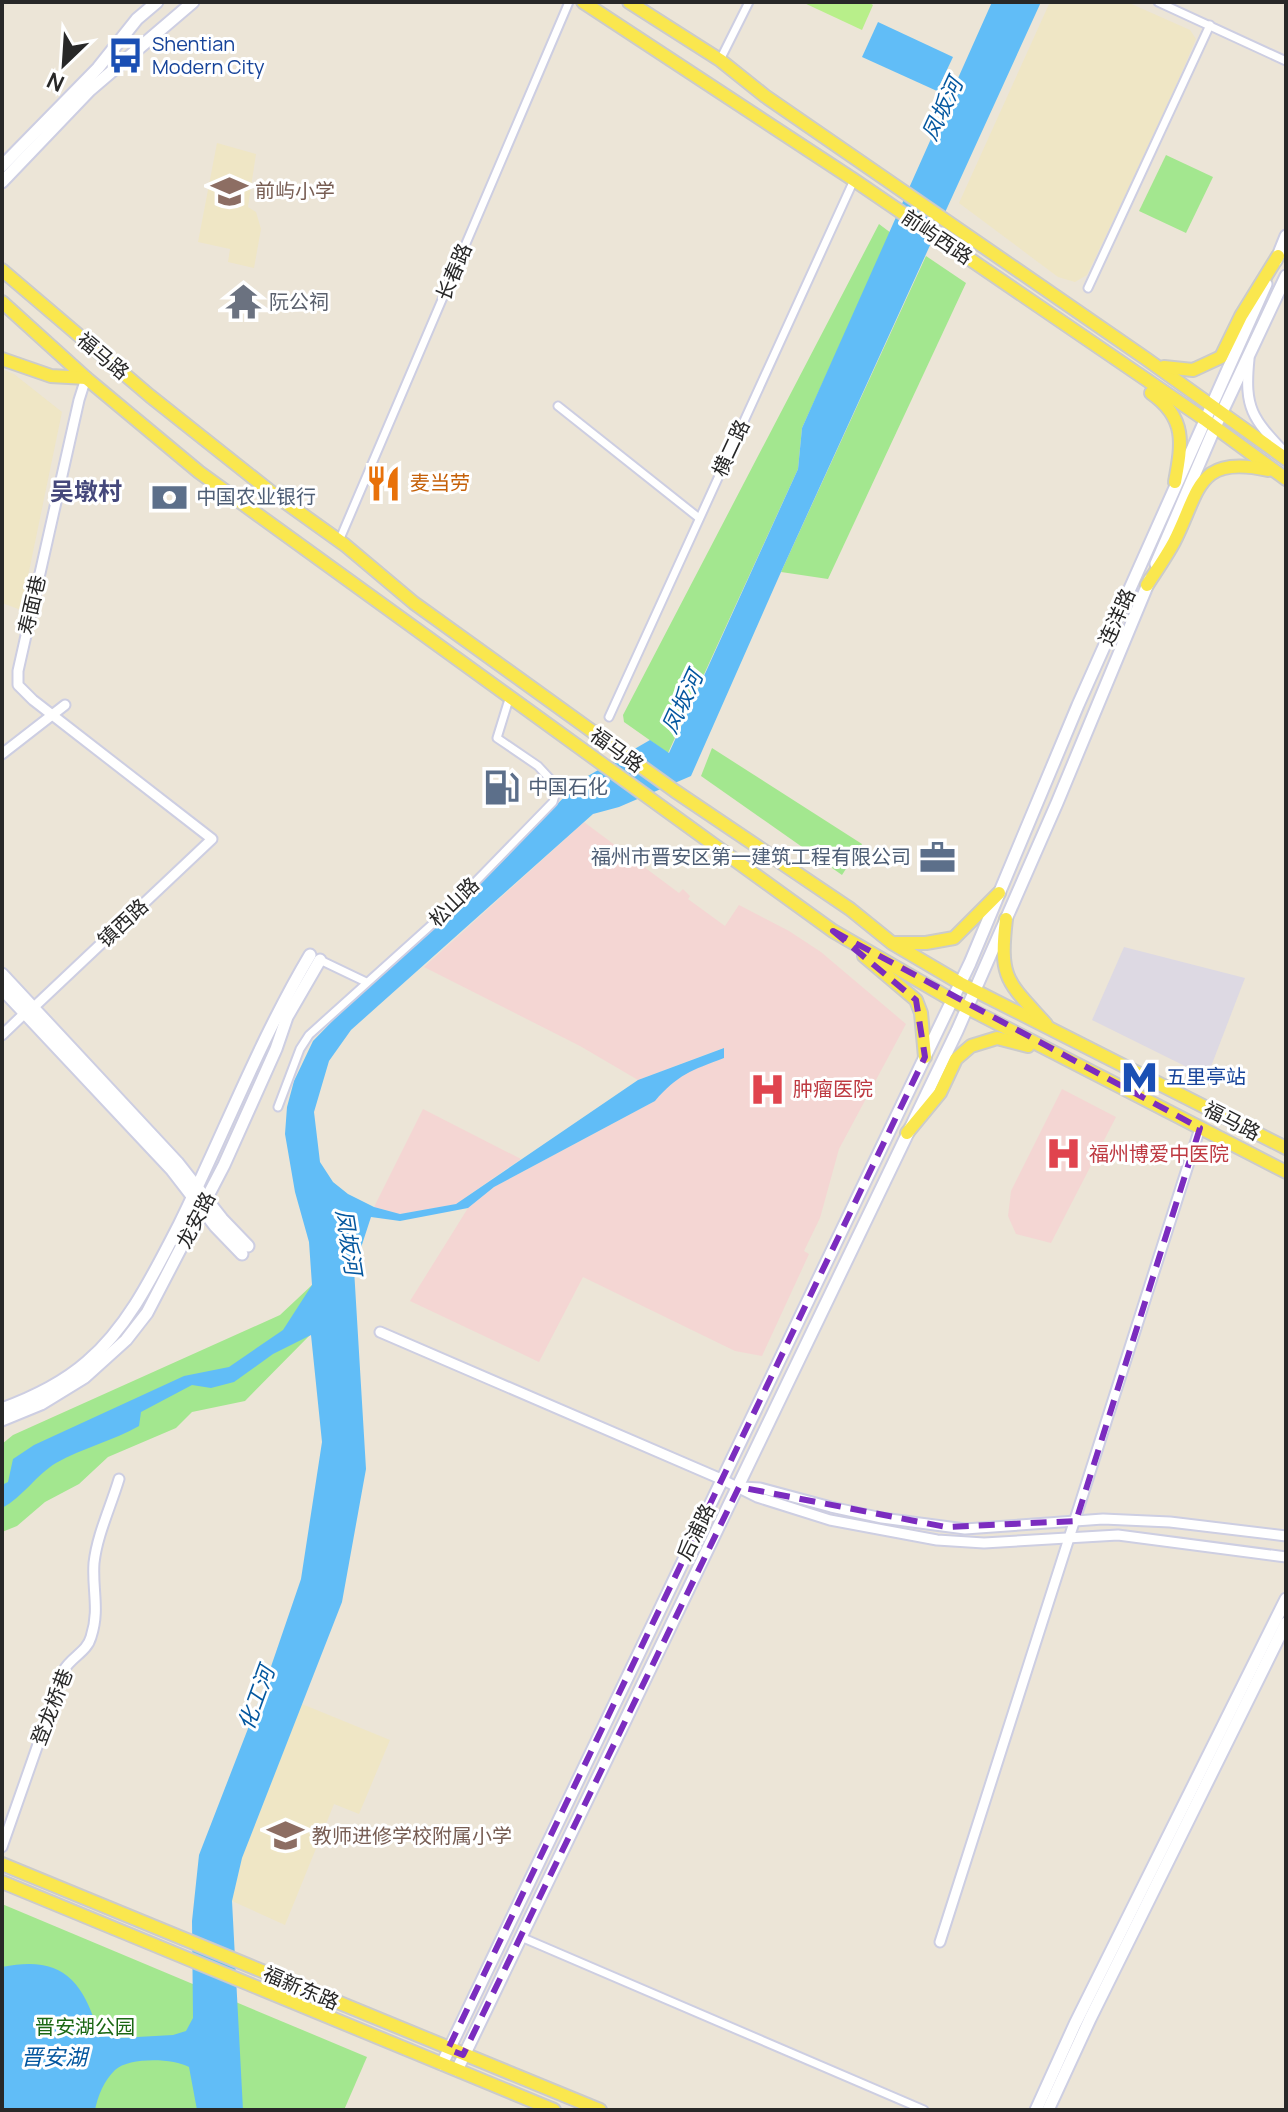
<svg xmlns="http://www.w3.org/2000/svg" width="1288" height="2112" font-family="Manrope,'Noto Sans SC',sans-serif">
	<rect width="100%" height="100%" fill="#ece5d7"/>
	<path fill="#ddd9e3" d="M1124 947 1245 978 1207 1077 1092 1020Z"/>
	<g fill="#efe6c5">
		<path d="M1050 2H1127L1190 30 1196 39 1160 123 1087 275 1075 282 1058 277 959 203Z"/>
		<path d="M217 143 256 154 248 207 256 212 261 229 254 268 228 262 230 249 198 242Z"/>
		<path d="M2 369 14 374 62 412 21 610 2 603Z"/>
		<path d="M302 1704 390 1740 359 1814 334 1804 285 1925 232 1901 242 1858Z"/>
	</g>
	<g fill="#f4d6d3">
		<path d="M584 822 679 893 683 889 690 896 688 899 725 926 739 905 789 931 821 952 906 1024 839 1149 820 1218 804 1251 809 1254 762 1356 735 1351 583 1277 539 1362 410 1301 468 1208 494 1187 655 1101 671 1082 686 1072 724 1058 723 1048 638 1080 580 1046 424 967Z"/>
		<path d="M1062 1089 1116 1117 1051 1243 1016 1234 1008 1216 1011 1191Z"/>
		<path d="M423 1109 521 1159 456 1204 400 1214 374 1207Z"/>
	</g>
	<g fill="#a3e78f">
		<path d="M1166 155 1213 177 1186 233 1139 211Z"/>
		<path d="M879 224 891 233 802 428 798 469 668 753 624 722 623 715Z"/>
		<path d="M926 256 966 283 828 579 781 572Z"/>
		<path d="M712 748 862 844 842 875 701 776Z"/>
		<path d="M312 1285 311 1334 245 1401 192 1412 176 1428 108 1457 79 1484 45 1502 17 1526 2 1532V1444L13 1435 280 1315Z"/>
		<path d="M2 1904 367 2057 344 2110H2Z"/>
	</g>
	<path fill="#b8ef8a" d="M802 2H868L873 5 862 30Z"/>
	<g fill="#61bdf7">
		<path d="M992 2H1041L781 572 691 776 619 807 593 814 351 1030 329 1061 314 1112 320 1162 333 1182 348 1194 374 1207 400 1214 456 1204 638 1080 724 1048V1058C692 1070 677 1075 655 1101L494 1187 468 1208 400 1221 371 1217 354 1269 366 1469 342 1602 242 1858 232 1901 243 2110H197L189 2067C173 2058 129 2057 115 2070 104 2081 98 2095 95 2110H2V1967C58 1956 81 1976 97 2028L119 2038 173 2035 186 2031 193 2018 192 1921 199 1855 263 1690 301 1579 322 1442 311 1335 273 1354 234 1382 211 1388 192 1385 141 1412 139 1426C113 1441 82 1448 56 1463 36 1475 23 1497 2 1508V1485L8 1482 13 1459 34 1445 184 1376 229 1367 283 1330 312 1285 309 1242 295 1192 285 1134 287 1107 294 1081 313 1041 350 1003 455 908 581 780 650 740 669 753 798 469 802 428Z"/>
		<path d="M878 22 953 57 937 91 862 57Z"/>
	</g>
	<g fill="none" stroke-linecap="round" stroke-linejoin="round">
		<defs>
			<g id="minor">
				<path d="M1158 2 1286 61"/>
				<path d="M720 60 749 2"/>
				<path d="M1088 288 1210 25"/>
				<path d="M558 406 699 518"/>
				<path d="M339 541 569 2"/>
				<path d="M609 717 854 180"/>
				<path d="M320 960 366 982"/>
				<path d="M278 1107 300 1049 309 1035 449 909 553 802 556 792 551 780 538 766 497 738 510 696"/>
				<path d="M521 1937 924 2110"/>
			</g>
			<g id="tertiary">
				<path d="M1249 359C1244 409 1252 418 1286 454"/>
				<path d="M2 754 65 705"/>
				<path d="M34 1007 212 839 33 700 18 685V671L79 400 86 378"/>
				<path d="M2 1035 25 1013"/>
				<path d="M380 1332 721 1479 757 1497 830 1520 937 1540 984 1543 1118 1535 1286 1557"/>
				<path d="M742 1487 760 1488 831 1507 882 1518 965 1529 1103 1519 1170 1522 1286 1536"/>
				<path d="M2 1847 64 1670C71 1657 87 1652 91 1637 100 1610 92 1589 94 1563 97 1535 111 1506 119 1479"/>
				<path d="M940 1942 1200 1128"/>
			</g>
			<g id="secondary">
				<path d="M2 166 98 68 137 19 157 2"/>
				<path d="M2 182 90 90 193 2"/>
				<path d="M1276 261 1286 236"/>
				<path d="M1156 564 1215 427 1286 276"/>
				<path d="M2 974 177 1162 222 1219 248 1246"/>
				<path d="M2 989 171 1169 215 1226 242 1254"/>
				<path d="M2 1409C32 1398 63 1383 87 1362 129 1326 154 1273 179 1225 223 1136 259 1041 310 955"/>
				<path d="M2 1420 41 1404 85 1377 126 1340 147 1313 224 1165 276 1049 287 1017 320 960"/>
				<path d="M442 2064 970 963 1078 705 1266 284"/>
				<path d="M457 2070 957 1031 1057 803 1150 579"/>
				<path d="M1036 2110 1075 2024 1286 1599"/>
				<path d="M1048 2110 1090 2019 1286 1623"/>
			</g>
			<g id="primary">
				<path d="M583 2 854 180 1204 419 1286 479"/>
				<path d="M629 2 720 60 765 96 1145 358 1286 459"/>
				<path d="M2 270 150 396 271 492 345 545 414 603 675 791 850 909 892 943 960 983 1286 1148"/>
				<path d="M2 302 86 378 199 472 833 931 952 1000 1286 1172"/>
				<path d="M2 359 51 376 86 378"/>
				<path d="M1164 367 1193 370 1221 357 1241 316 1278 256"/>
				<path d="M1151 393C1187 418 1182 444 1175 482"/>
				<path d="M1147 585C1156 571 1166 557 1174 542 1200 491 1196 454 1268 470"/>
				<path d="M1006 919C999 979 1007 981 1046 1024"/>
				<path d="M893 943H926L954 938 999 893"/>
				<path d="M864 956 916 1000 921 1013 925 1057"/>
				<path d="M907 1133 940 1093 956 1059 971 1046 997 1038 1028 1046"/>
				<path d="M2 1864 600 2110"/>
				<path d="M2 1882 554 2110"/>
			</g>
		</defs>
		<use href="#minor" stroke="#cdcee2" stroke-width="11"/>
		<use href="#tertiary" stroke="#cdcee2" stroke-width="13"/>
		<use href="#secondary" stroke="#cdcee2" stroke-width="15"/>
		<use href="#primary" stroke="#cbcbcb" stroke-width="16"/>
		<use href="#minor" stroke="#fff" stroke-width="7"/>
		<use href="#tertiary" stroke="#fff" stroke-width="9"/>
		<use href="#secondary" stroke="#fff" stroke-width="11"/>
		<use href="#primary" stroke="#fae74e" stroke-width="12"/>
	</g>
	<path fill="none" stroke="#7b2cbf" stroke-width="6" stroke-dasharray="16 10" stroke-linejoin="round" d="M833 931 1200 1128 1076 1521 946 1527 739 1487 463 2055 448 2049 925 1057 916 1000Z"/>
	<defs>
		<symbol id="bus-bare" viewBox="-9 -9 18 18"><path d="M-5-6H5V4H4V6H2V4H-2V6H-4V4H-5ZM-3.5-4V0h7V-4ZM-3.5 1.2v1.5H-2V1.2ZM2 1.2v1.5H3.5V1.2Z" fill="#1a4fb4" stroke="#fff" stroke-width="2.5" paint-order="stroke"/></symbol>
		<symbol id="school-bare" viewBox="-9 -9 18 18"><path d="M0-5L7-2L0 1L-7-2ZM-4 1L0 2.5L4 1V4Q0 6-4 4Z" fill="#8d6e63" stroke="#fff" stroke-width="2.5" paint-order="stroke"/></symbol>
		<symbol id="temple-bare" viewBox="-9 -9 18 18"><path d="M0-6L5-2H3V0L6.5 2.5H4V6H1.5V3h-3V6H-4V2.5H-6.5L-3 0V-2H-5Z" fill="#6b7280" stroke="#fff" stroke-width="2.5" paint-order="stroke"/></symbol>
		<symbol id="restaurant-bare" viewBox="-9 -9 18 18"><path d="M-5-6h1v4h1v-4h1v4h1v-4h1v5L-1.5 .5V6h-2V.5L-5-1ZM5-6V6H3V1.5H1.5Q1.5-4 5-6Z" fill="#e8710a" stroke="#fff" stroke-width="2.5" paint-order="stroke"/></symbol>
		<symbol id="bank-bare" viewBox="-9 -9 18 18"><path d="M-6-4H6V4H-6ZM0-2.3a2.3 2.3 0 1 0 0 4.6a2.3 2.3 0 1 0 0-4.6Z" fill="#5c6f8a" stroke="#fff" stroke-width="2.5" paint-order="stroke"/></symbol>
		<symbol id="fuel-bare" viewBox="-9 -9 18 18"><path d="M-5.5-6h7V0h2V4h1.3V-2.5L3-4.5l.8-.8L6-3V5H2.5V1h-1V6h-7ZM-4.2-4.7v3.2H.2V-4.7Z" fill="#5c6f8a" stroke="#fff" stroke-width="2.5" paint-order="stroke"/></symbol>
		<symbol id="office-bare" viewBox="-9 -9 18 18"><path d="M-6-3h4V-5.5h4V-3h4V5H-6ZM-1-4.5V-3h2v-1.5ZM-6 0V1H6V0Z" fill="#5c6f8a" stroke="#fff" stroke-width="2.5" paint-order="stroke"/></symbol>
		<symbol id="metro-bare" viewBox="-9 -9 18 18"><path d="M-5.5 5V-5H-3L0 0L3-5H5.5V5H3V-.5L0 4L-3-.5V5Z" fill="#1a4fb4" stroke="#fff" stroke-width="2.5" paint-order="stroke"/></symbol>
		<symbol id="hospital-bare" viewBox="-9 -9 18 18"><path d="M-5-5h3v3.5h4V-5h3V5h-3V1.5h-4V5h-3Z" fill="#e0444e" stroke="#fff" stroke-width="2.5" paint-order="stroke"/></symbol>
	</defs>
	<g fill-rule="evenodd">
		<use href="#bus-bare" x="100" y="30" width="51" height="51"/>
		<use href="#school-bare" x="204" y="166" width="51" height="51"/>
		<use href="#temple-bare" x="218" y="276" width="51" height="51"/>
		<use href="#restaurant-bare" x="358" y="458" width="51" height="51"/>
		<use href="#bank-bare" x="144" y="472" width="51" height="51"/>
		<use href="#fuel-bare" x="476" y="762" width="51" height="51"/>
		<use href="#office-bare" x="912" y="832" width="51" height="51"/>
		<use href="#metro-bare" x="1114" y="1052" width="51" height="51"/>
		<use href="#hospital-bare" x="742" y="1064" width="51" height="51"/>
		<use href="#hospital-bare" x="1038" y="1128" width="51" height="51"/>
		<use href="#school-bare" x="260" y="1810" width="51" height="51"/>
	</g>
	<g text-anchor="middle" stroke-width="6" stroke-linejoin="round" paint-order="stroke">
		<g font-size="20" fill="#164399" stroke="#fff" text-anchor="start">
			<text x="152" y="51">Shentian<tspan x="152" dy="23">Modern City</tspan></text>
			<text x="1166" y="1084">五里亭站</text>
		</g>
		<g font-size="20" fill="#785e54" stroke="#fff" text-anchor="start">
			<text x="255" y="198">前屿小学</text>
			<text x="312" y="1843">教师进修学校附属小学</text>
		</g>
		<g font-size="20" fill="#282828" stroke="#fff">
			<text transform="translate(937 237) rotate(34)" y="7">前屿西路</text>
			<text transform="translate(454 272) rotate(-67)" y="7">长春路</text>
			<text transform="translate(103 356) rotate(40)" y="7">福马路</text>
			<text transform="translate(731 448) rotate(-65)" y="7">横二路</text>
			<text transform="translate(32 605) rotate(-77)" y="7">寿面巷</text>
			<text transform="translate(1117 617) rotate(-66)" y="7">连洋路</text>
			<text transform="translate(617 750) rotate(36)" y="7">福马路</text>
			<text transform="translate(454 902) rotate(-44)" y="7">松山路</text>
			<text transform="translate(123 923) rotate(-43)" y="7">镇西路</text>
			<text transform="translate(1232 1121) rotate(27)" y="7">福马路</text>
			<text transform="translate(196 1220) rotate(-63)" y="7">龙安路</text>
			<text transform="translate(696 1532) rotate(-64)" y="7">后浦路</text>
			<text transform="translate(52 1707) rotate(-69)" y="7">登龙桥巷</text>
			<text transform="translate(301 1988) rotate(23)" y="7">福新东路</text>
		</g>
		<g font-size="20" fill="#5b616d" stroke="#fff" text-anchor="start">
			<text x="269" y="309">阮公祠</text>
		</g>
		<g font-size="20" fill="#c56008" stroke="#fff" text-anchor="start">
			<text x="410" y="490">麦当劳</text>
		</g>
		<g font-size="20" fill="#4e5e75" stroke="#fff" text-anchor="start">
			<text x="196" y="504">中国农业银行</text>
			<text x="528" y="794">中国石化</text>
			<text x="911" y="864" text-anchor="end">福州市晋安区第一建筑工程有限公司</text>
		</g>
		<g font-size="20" fill="#be3a42" stroke="#fff" text-anchor="start">
			<text x="793" y="1096">肿瘤医院</text>
			<text x="1089" y="1161">福州博爱中医院</text>
		</g>
		<g font-size="20" fill="#1b6814" stroke="#fff">
			<text x="85" y="2034">晋安湖公园</text>
		</g>
		<g font-size="22" font-style="italic" fill="#04579f" stroke="#fff">
			<text transform="translate(942 109) rotate(-65)" y="8">凤坂河</text>
			<text transform="translate(682 702) rotate(-65)" y="8">凤坂河</text>
			<text transform="translate(349 1242) rotate(81)" y="8">凤坂河</text>
			<text transform="translate(256 1698) rotate(-70)" y="8">化工河</text>
			<text x="54" y="2065">晋安湖</text>
		</g>
		<g font-size="24" font-weight="bold" fill="#45487b" stroke="#fff">
			<text x="86" y="500">吴墩村</text>
		</g>
	</g>
	<rect width="1288" height="2112" fill="none" stroke="#282828" stroke-width="8"/>
	<g transform="translate(64 64) rotate(205)" stroke="#ffffff" stroke-width="6" paint-order="stroke">
	<path d="M0-6L14 30L0 20L-14 30Z" fill="#282828"/>
	<text y="-12" font-size="22" font-weight="bold" text-anchor="middle" fill="#282828">N</text>
	</g>
</svg>
